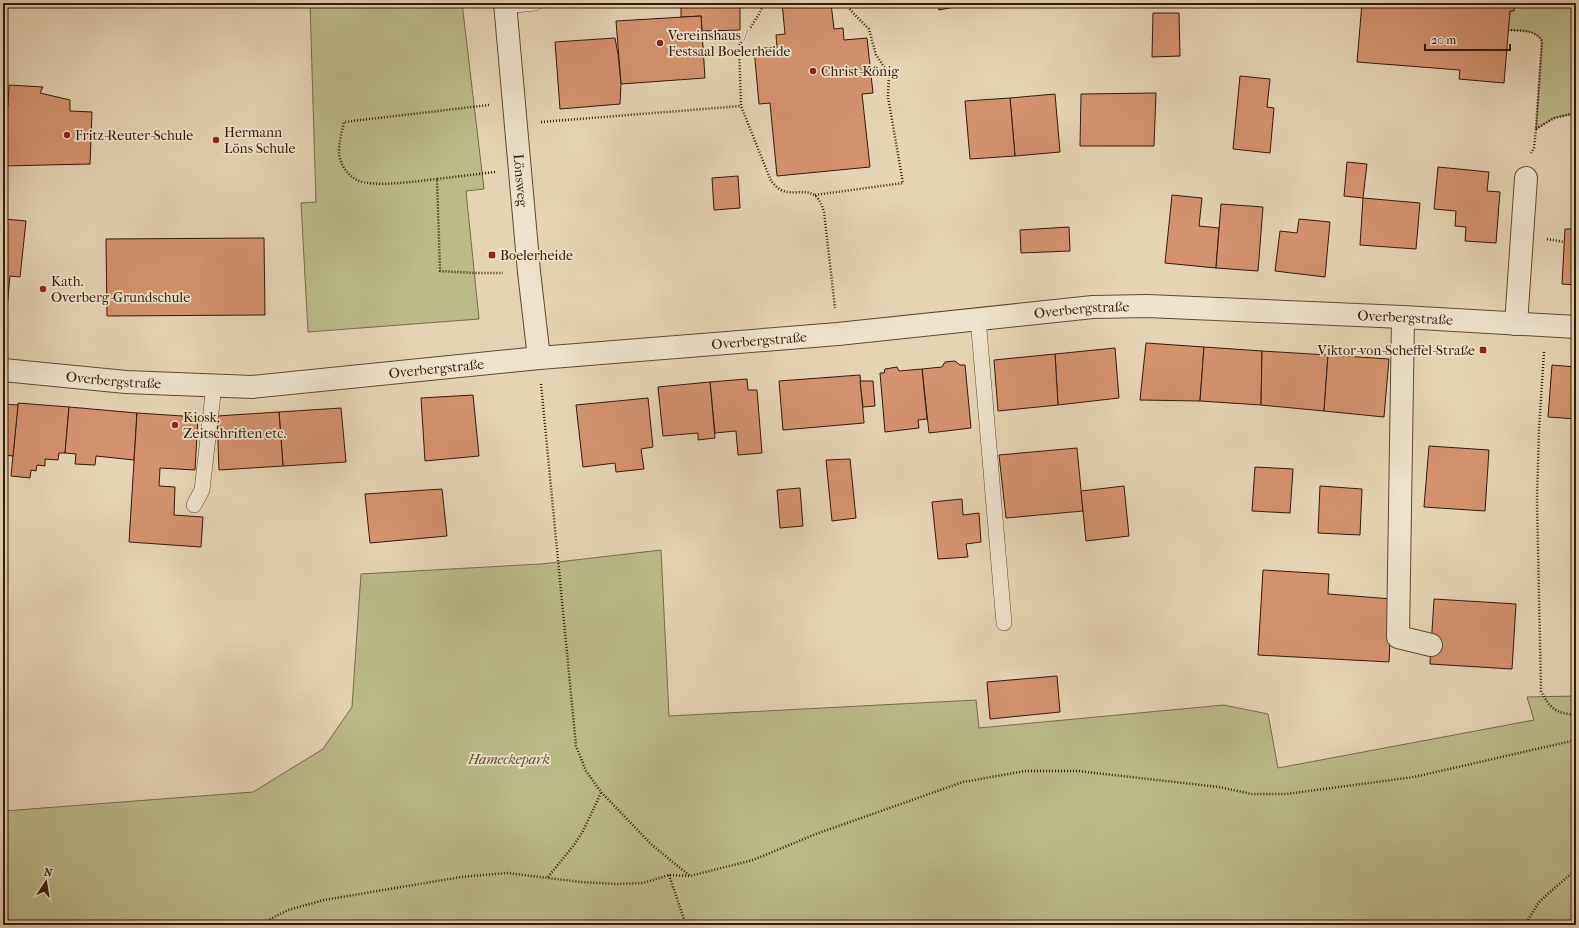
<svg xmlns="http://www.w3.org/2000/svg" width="1579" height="928" font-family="'IM FELL French Canon',serif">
	<rect width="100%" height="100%" fill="#e5d4b3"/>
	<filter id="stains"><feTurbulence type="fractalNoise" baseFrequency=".005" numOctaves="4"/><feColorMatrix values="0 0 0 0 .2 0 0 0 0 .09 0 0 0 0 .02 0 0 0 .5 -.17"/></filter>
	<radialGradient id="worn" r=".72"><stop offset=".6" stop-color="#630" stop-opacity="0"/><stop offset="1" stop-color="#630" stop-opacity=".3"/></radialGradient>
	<g fill="#bb8" stroke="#786a47">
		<path d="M310 3H462L484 189 466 191 479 319 308 332 301 203 316 202Z"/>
		<path d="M1515 3H1576V113L1554 118 1536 129 1542 41C1535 29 1521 31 1508 30L1510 11H1514Z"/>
		<path d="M661 550 669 716 976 700 979 728 1224 705 1268 714 1278 768 1534 720 1527 697 1576 696V925H3V767L6 768 4 811 253 792 323 749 352 707 361 574 541 564Z"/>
	</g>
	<g fill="#d4936e" stroke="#351906">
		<path d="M681 3H740V30L702 31 701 16 681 17Z"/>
		<path d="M782 3H831L834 29 843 28 844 40 867 38 873 93 862 94 870 167 777 176 770 103 759 104 754 49 777 47 776 35 785 34Z"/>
		<path d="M938 3H977L939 10Z"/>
		<path d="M1362 3H1515L1514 11H1510L1504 83 1459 79 1460 70 1357 62Z"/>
		<path d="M1153 13H1179L1180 56 1152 57Z"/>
		<path d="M701 16 705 78 621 84 616 21Z"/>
		<path d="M615 38 618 54 621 84 620 104 560 109 555 42Z"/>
		<path d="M1240 76 1270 79 1267 107 1274 108 1270 153 1233 149Z"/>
		<path d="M9 85 43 87 40 93 70 100V111L92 112 90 164 3 166V105L8 106Z"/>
		<path d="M1156 93 1154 146H1080L1081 94Z"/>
		<path d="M1055 94 1060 152 1015 156 1010 98Z"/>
		<path d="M1010 98 1015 156 970 159 965 101Z"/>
		<path d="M1347 162 1367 164 1363 198 1344 196Z"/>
		<path d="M1438 167 1489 172 1487 191 1500 192 1496 243 1465 241 1466 227 1455 226 1456 211 1434 209Z"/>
		<path d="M738 176 740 208 714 210 712 178Z"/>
		<path d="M1172 195 1202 198 1199 226 1219 228 1216 268 1165 263Z"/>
		<path d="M1363 198 1420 203 1416 249 1360 245Z"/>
		<path d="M1221 204 1263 207 1258 271 1216 268Z"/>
		<path d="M3 206H5L4 219 26 221 20 277 10 276 7 309H3Z"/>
		<path d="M1299 219 1330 222 1325 277 1275 271 1280 231 1297 233Z"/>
		<path d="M1069 227 1070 251 1021 253 1020 230Z"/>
		<path d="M1565 229H1576V285L1562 284Z"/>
		<path d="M264 238 265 315 107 316 106 239Z"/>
		<path d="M1146 343 1204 347 1200 401 1140 400Z"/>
		<path d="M1204 347 1262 351 1261 405 1200 401Z"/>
		<path d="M1115 348 1119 398 1058 405 1055 354Z"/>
		<path d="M1262 351 1328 355 1324 411 1261 405Z"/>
		<path d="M1055 354 1058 405 998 411 994 360Z"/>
		<path d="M1328 355 1389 359 1384 417 1324 411Z"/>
		<path d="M955 361 960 365H965L971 428 929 433 922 369 942 367 945 362Z"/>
		<path d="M1552 365 1576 367V419L1548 417Z"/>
		<path d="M897 367 899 371 922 369 927 419 918 420 919 428 885 432 880 373H884L885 369Z"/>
		<path d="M860 375 864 423 783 430 779 381Z"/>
		<path d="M747 379 748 390H757L762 453 738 455 736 431 715 433 710 382Z"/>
		<path d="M860 381H873L875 406 863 407Z"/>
		<path d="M710 382 715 438 698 440V433L663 436 658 387Z"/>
		<path d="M473 395 479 456 425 461 421 398Z"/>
		<path d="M648 398 653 447 641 449 644 469 616 472 615 463 583 467 576 405Z"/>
		<path d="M18 403 69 407 65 453H59L58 460 45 459V466L37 465 36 471 31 470 30 478 11 476Z"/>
		<path d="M3 404 18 405 13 456 3 455Z"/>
		<path d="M69 407 137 413 134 460 96 456 95 465 75 464 76 454 65 453Z"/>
		<path d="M341 408 346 462 283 466 279 412Z"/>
		<path d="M279 412 283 466 219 470 217 416Z"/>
		<path d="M137 413 198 417 195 470 160 468 159 486 175 487 174 515 203 517 201 547 129 542Z"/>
		<path d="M1429 446 1489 450 1485 511 1424 507Z"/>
		<path d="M1077 448 1083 511 1006 518 999 455Z"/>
		<path d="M850 459 856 518 832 521 826 460Z"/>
		<path d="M1255 467 1293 469 1290 513 1252 511Z"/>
		<path d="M1124 486 1129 536 1086 541 1081 491Z"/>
		<path d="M1320 486 1362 489 1360 535 1318 533Z"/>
		<path d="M800 488 803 526 780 528 777 490Z"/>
		<path d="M442 489 447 536 370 543 365 494Z"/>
		<path d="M962 499 963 515 979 513 981 542 966 544 968 557 938 559 932 502Z"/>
		<path d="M1263 570 1329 574 1328 594 1392 599 1389 662 1258 655Z"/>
		<path d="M1434 599 1516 604 1512 669 1430 664Z"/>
		<path d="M1057 676 1060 712 990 719 987 682Z"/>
	</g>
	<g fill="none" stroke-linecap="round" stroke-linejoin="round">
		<defs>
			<g id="lane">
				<path d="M505 6 535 3"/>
				<path d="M978 318 1004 623"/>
				<path d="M194 505 202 490 214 386"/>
			</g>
			<g id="street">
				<path id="s1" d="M505 3 529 272 539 358"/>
				<path d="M1403 317 1398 637 1431 645"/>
				<path d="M1516 324 1526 178"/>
				<path id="s2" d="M3 370 126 382 252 387 539 358 838 334 1093 307 1147 306 1403 317 1576 327"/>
			</g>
		</defs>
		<use href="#lane" stroke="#614831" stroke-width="16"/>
		<use href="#street" stroke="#614831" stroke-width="24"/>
		<g stroke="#351906" stroke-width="2.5" stroke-dasharray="1 2" stroke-linecap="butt">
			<path d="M764 3 759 14 739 46 741 106 771 181C774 184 777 188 781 190 800 198 815 181 824 212L835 308"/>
			<path d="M1508 30C1521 31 1535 29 1542 41L1536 129 1534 148 1531 153"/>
			<path d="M541 122 741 106"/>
			<path d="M1536 129 1554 118 1576 113"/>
			<path d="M495 172 437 179 440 271 475 273H503"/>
			<path d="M437 179C418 181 372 188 357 180 348 175 343 168 340 159 337 147 342 133 344 122L489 105"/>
			<path d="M815 195 903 183 888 97 889 74 876 55 869 29 854 14 845 3"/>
			<path d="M1547 239 1564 242"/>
			<path d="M1544 352 1539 429 1537 500 1541 691C1550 709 1556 713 1576 715"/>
			<path d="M541 384 576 746 586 771 601 792 652 845 690 876"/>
			<path d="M669 875 686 925"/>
			<path d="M548 877 574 845 583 831 601 793"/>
			<path d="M259 925 288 910 324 900 461 877 507 873 581 882 616 884 643 883 669 875 690 876 753 860 816 834 963 782 1025 771H1078L1219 787 1252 794H1286L1414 777 1576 740"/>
			<path d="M1525 925 1539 902 1576 869"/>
		</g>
		<use href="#lane" stroke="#eee3ce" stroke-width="15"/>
		<use href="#street" stroke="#eee3ce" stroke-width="22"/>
	</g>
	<g fill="#8f2418" stroke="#eee3ce" stroke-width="1.5">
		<circle cx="660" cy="43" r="4"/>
		<circle cx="813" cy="71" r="4"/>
		<circle cx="67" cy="135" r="4"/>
		<circle cx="216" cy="140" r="4"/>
		<rect x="488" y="251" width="8" height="8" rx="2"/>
		<circle cx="43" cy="289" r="4"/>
		<rect x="1479" y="346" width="8" height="8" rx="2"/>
		<circle cx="175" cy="425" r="4"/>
	</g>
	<g text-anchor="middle" stroke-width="3.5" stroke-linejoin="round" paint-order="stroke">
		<g font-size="14" fill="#351906" stroke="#eee3ce" text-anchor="start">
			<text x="668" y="40">Vereinshaus /<tspan x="668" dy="16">Festsaal Boelerheide</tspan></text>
			<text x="821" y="76">Christ-König</text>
			<text x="224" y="137">Hermann<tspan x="224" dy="16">Löns Schule</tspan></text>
			<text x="75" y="140">Fritz-Reuter-Schule</text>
			<text x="500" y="260">Boelerheide</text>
			<text x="51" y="286">Kath.<tspan x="51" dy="16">Overberg-Grundschule</tspan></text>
			<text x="1475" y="355" text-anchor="end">Viktor-von-Scheffel-Straße</text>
			<text x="183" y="422">Kiosk,<tspan x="183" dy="16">Zeitschriften etc.</tspan></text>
		</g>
		<g font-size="14" fill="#351906" stroke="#eee3ce">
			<text dy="5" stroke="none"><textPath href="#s1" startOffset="178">Lönsweg</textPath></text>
			<text dy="5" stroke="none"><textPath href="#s2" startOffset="1083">Overbergstraße</textPath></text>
			<text dy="5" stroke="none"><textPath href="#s2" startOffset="1407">Overbergstraße</textPath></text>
			<text dy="5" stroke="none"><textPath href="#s2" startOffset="759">Overbergstraße</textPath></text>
			<text dy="5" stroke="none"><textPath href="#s2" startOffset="435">Overbergstraße</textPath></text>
			<text dy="5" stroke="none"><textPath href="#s2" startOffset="111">Overbergstraße</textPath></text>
		</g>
		<g font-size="14" font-style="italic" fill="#5d4a2d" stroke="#eee3ce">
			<text x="509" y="764">Hameckepark</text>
		</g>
	</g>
	<rect width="1579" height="928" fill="none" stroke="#e5d4b3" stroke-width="16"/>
	<rect x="4" y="4" width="1571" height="920" fill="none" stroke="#351906" stroke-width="2"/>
	<rect x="8" y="8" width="1563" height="912" fill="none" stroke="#351906"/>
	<g transform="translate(46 882) rotate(12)" stroke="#eee3ce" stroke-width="3" paint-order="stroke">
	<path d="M0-3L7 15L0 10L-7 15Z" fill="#351906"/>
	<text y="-6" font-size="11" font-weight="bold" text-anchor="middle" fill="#351906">N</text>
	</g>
	<path d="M1425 44v6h85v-6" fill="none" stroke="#351906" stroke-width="2"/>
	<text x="1431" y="44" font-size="12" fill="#351906" stroke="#eee3ce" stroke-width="3" paint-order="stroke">20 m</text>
	<rect width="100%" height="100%" filter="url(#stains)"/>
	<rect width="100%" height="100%" fill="url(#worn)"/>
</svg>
